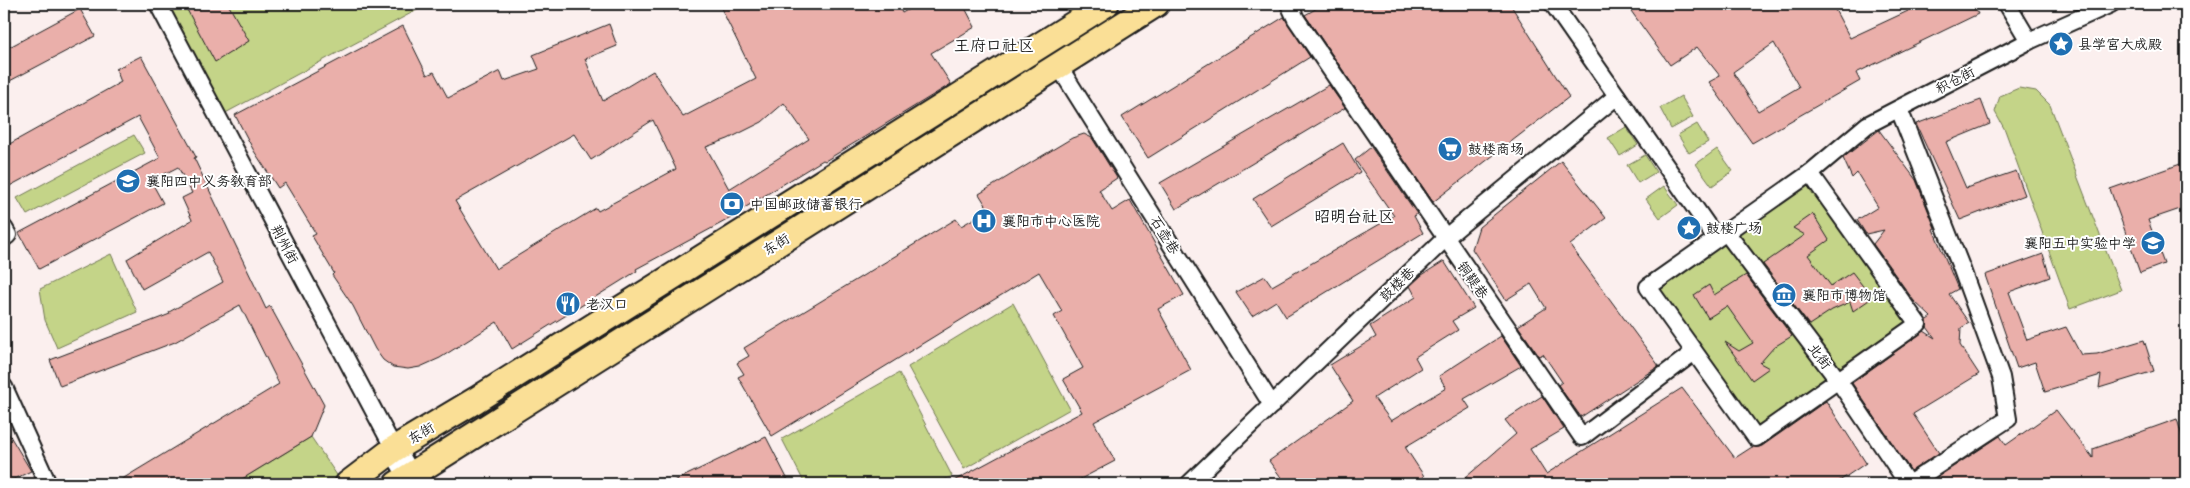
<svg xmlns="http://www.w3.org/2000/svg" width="2190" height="488" font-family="'Architects Daughter','LXGW WenKai TC',sans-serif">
	<rect width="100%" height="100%" fill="#fbefee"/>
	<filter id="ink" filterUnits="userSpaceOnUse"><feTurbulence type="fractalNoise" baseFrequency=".02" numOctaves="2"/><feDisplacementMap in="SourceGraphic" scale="10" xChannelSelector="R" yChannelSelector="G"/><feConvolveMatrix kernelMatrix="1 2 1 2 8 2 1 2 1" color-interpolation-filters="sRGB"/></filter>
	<g filter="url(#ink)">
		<g fill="#c4d488" stroke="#707852">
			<path d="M158 4H428L218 117Z"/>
			<path d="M2019 88 2036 91 2050 105 2121 290 2070 309 2005 130 1995 112 2000 96Z"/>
			<path d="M1681 96 1693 117 1671 129 1660 108Z"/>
			<path d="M1697 124 1708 142 1689 153 1678 135Z"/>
			<path d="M1626 127 1638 145 1620 156 1608 138Z"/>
			<path d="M134 135 145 153 27 215 17 198Z"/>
			<path d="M1717 149 1733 171 1712 186 1696 164Z"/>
			<path d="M1645 155 1656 172 1638 183 1627 165Z"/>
			<path d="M1810 173 1918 324 1756 438 1648 287Z"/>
			<path d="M1664 186 1678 205 1660 218 1646 199Z"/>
			<path d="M111 254 137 312 57 348 45 320 40 289Z"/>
			<path d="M1013 303 1070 409 964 469 908 367Z"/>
			<path d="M899 373 952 476 936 484H805L782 439Z"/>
			<path d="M311 437 343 484H234Z"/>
		</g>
		<g fill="#eaafaa" stroke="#1c1c1c" fill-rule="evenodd">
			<path d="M184 4H228L249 41 215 62Z"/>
			<path d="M719 4H898L902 13 918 4H963L975 27 931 53 951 84 825 161 823 160 741 210 742 212 636 269 637 271 512 349 497 322 440 358 420 367 408 369 393 367 383 360 375 349 353 306 332 275 334 273 312 236 316 234 285 183 278 188 254 151 235 115 403 26 427 75 434 72 448 98 500 71 504 81 539 69 533 55 609 24 617 46 585 59 603 101 653 71 683 117 756 79ZM784 103 809 139 729 189 706 147 728 139 762 122ZM653 120 676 169 598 211 596 208 496 269 455 201 574 134 591 160Z"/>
			<path d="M1324 4H1510L1569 97 1433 202 1305 15Z"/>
			<path d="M1626 4H1832L1850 38 1908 11 1905 4H1973L1978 14 1856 73 1860 81 1752 143 1709 82 1720 76 1697 47 1670 65ZM1774 43 1799 87 1758 111 1733 72Z"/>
			<path d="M80 9 95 36 4 84V50Z"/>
			<path d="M1284 17 1310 57 1148 158 1122 117Z"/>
			<path d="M141 56 196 157 194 158 266 309 270 306 324 405 311 437 234 484H114L279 384 240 305 175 342 60 386 50 360 170 314 169 312 223 282 208 252 142 289 127 259 192 220 182 198 192 193 178 167 151 181 163 203 39 269 19 233 160 158 138 117 4 189V147L121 82 116 69Z"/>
			<path d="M1329 85 1345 108 1176 209 1160 183Z"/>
			<path d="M1981 100 1990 124 1946 142 1966 188 2016 171 2025 195 1960 220 1916 124Z"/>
			<path d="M1879 130 1916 180 1935 228 1933 229 1958 289 1949 294 1969 323 1961 328 1960 345 1979 374 1913 414 1939 453 1911 471 1852 383 1924 331 1935 338 1927 327V320L1931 317 1914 301 1873 244 1884 230 1866 234 1857 220 1878 207 1857 173 1852 178 1843 158Z"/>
			<path d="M1084 134 1092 138 1117 178 1099 190 1112 211 1130 200 1184 295 1158 309 1191 370 1094 422 1115 461 1071 484H948L1082 412 1063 379 1083 368 1054 316 1062 311 1039 272 772 436 738 377 744 374 737 363 749 356 744 348 956 219 961 226 989 210 979 194 1072 138Z"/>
			<path d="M1343 143 1360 172 1271 226 1253 199Z"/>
			<path d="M1371 147 1417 214 1414 216 1423 233 1286 317 1276 301 1252 316 1236 292 1265 276 1272 286 1394 216 1355 160Z"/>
			<path d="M1561 161 1606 218 1570 245 1659 366 1581 417 1558 385 1562 382 1543 354 1539 356 1518 326 1546 308 1531 284 1506 300 1472 249 1479 227Z"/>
			<path d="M2186 162V207L2148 220 2164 264 2140 273 2110 189Z"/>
			<path d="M1813 214 1829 240 1808 255 1831 286 1852 272 1872 298 1853 311 1850 302 1832 310 1809 325 1763 264 1805 235 1793 228Z"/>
			<path d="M2043 254 2050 277 2009 292 2027 340 2066 327 2081 355 2097 354 2144 340 2154 371 2099 388 2101 375 2045 392 2035 362 2017 368 1985 275Z"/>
			<path d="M1444 261 1474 308 1452 321 1458 330 1415 357 1421 368 1374 398 1391 421 1446 388 1439 376 1501 336 1521 366 1464 399 1470 408 1405 447 1424 476 1413 484H1286L1269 461 1353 401 1330 365 1376 337 1370 326 1416 297 1410 286 1422 275Z"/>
			<path d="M1746 275 1792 336 1774 347 1760 363 1769 368 1752 380 1725 342 1739 351 1753 343 1727 306 1708 318 1694 295 1709 285 1714 295Z"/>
			<path d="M1682 388 1735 458 1752 447 1762 446 1826 401 1866 463 1835 484H1458L1516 434 1505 420 1542 396 1564 429 1530 449 1546 474Z"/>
			<path d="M2056 410 2093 458V449L2177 419 2186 449V484H1927L2000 436 2006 445Z"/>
			<path d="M4 426 31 471 4 484Z"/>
			<path d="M766 437 790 484H668Z"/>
		</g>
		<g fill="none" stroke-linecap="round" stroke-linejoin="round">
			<defs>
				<g id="street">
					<path d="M158 4 394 449"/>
					<path d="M1289 4 1296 19 1582 437 1694 352"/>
					<path d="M1553 4 1716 238"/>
					<path d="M2007 4 2029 41"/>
					<path d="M1058 65 1272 405"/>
					<path d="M1899 109 1961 267 2001 377 2008 419 1909 484"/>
					<path d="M1810 173 1918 324 1756 438 1648 287Z"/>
					<path d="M1810 173 1867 125 2029 41 2111 4"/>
					<path d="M4 228 8 235 4 238"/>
					<path d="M1726 232 1838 380 1908 484"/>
					<path d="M4 387 48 484"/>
					<path d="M1189 484 1451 233 1617 96"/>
				</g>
				<path id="secondary" d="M394 449 414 484"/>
				<g id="primary">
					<path d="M348 484 394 449 476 400 1106 4"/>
					<path d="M397 484 1156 4"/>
				</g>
			</defs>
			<use href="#street" stroke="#1c1c1c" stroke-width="20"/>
			<use href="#secondary" stroke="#1c1c1c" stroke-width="26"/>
			<use href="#primary" stroke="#1c1c1c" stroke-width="29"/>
			<use href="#street" stroke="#fff" stroke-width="16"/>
			<use href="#secondary" stroke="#fff" stroke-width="22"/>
			<use href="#primary" stroke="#fadf96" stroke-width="25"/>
		</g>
	</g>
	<defs>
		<symbol id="sight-disc" viewBox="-11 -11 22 22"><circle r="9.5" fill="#1f6fb2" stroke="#fff"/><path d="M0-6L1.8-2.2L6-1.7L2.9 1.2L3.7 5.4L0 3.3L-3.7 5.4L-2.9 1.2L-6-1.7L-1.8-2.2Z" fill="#fff"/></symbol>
		<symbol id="supermarket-disc" viewBox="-11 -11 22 22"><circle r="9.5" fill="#1f6fb2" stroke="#fff"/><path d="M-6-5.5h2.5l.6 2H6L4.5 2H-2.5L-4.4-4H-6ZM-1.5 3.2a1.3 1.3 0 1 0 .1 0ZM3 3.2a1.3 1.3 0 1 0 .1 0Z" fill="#fff"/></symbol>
		<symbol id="school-disc" viewBox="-11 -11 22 22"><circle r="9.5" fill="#1f6fb2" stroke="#fff"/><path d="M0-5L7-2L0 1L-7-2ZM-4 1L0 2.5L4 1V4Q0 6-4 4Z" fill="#fff"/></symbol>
		<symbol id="bank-disc" viewBox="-11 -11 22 22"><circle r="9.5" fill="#1f6fb2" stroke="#fff"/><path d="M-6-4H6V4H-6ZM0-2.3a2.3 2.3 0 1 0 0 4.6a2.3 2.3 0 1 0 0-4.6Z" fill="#fff"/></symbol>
		<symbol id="hospital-disc" viewBox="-11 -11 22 22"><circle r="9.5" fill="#1f6fb2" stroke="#fff"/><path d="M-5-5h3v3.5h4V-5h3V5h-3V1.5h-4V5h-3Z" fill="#fff"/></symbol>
		<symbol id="museum-disc" viewBox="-11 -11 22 22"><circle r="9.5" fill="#1f6fb2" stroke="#fff"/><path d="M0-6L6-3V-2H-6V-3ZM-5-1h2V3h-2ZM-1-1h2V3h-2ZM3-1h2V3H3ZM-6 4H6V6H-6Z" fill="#fff"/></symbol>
		<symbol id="restaurant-disc" viewBox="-11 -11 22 22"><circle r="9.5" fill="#1f6fb2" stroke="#fff"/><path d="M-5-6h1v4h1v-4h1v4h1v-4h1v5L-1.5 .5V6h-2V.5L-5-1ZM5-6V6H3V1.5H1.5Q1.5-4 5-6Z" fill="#fff"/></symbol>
	</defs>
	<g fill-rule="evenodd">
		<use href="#sight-disc" x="2047" y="30" width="28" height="28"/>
		<use href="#supermarket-disc" x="1436" y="135" width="28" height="28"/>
		<use href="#school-disc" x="114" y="167" width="28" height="28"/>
		<use href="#bank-disc" x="718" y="190" width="28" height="28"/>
		<use href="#hospital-disc" x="970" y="207" width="28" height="28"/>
		<use href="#sight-disc" x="1675" y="214" width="28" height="28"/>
		<use href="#school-disc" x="2139" y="229" width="28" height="28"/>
		<use href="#museum-disc" x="1770" y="281" width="28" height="28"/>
		<use href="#restaurant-disc" x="554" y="290" width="28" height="28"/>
	</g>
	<g text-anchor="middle" stroke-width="4" stroke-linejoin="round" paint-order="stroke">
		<g font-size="14" fill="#1c1c1c" stroke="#fff" text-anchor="start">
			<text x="2078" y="49">县学宫大成殿</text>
			<text x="1468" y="154">鼓楼商场</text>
			<text x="146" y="186">襄阳四中义务教育部</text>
			<text x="750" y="209">中国邮政储蓄银行</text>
			<text x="1002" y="226">襄阳市中心医院</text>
			<text x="1706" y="233">鼓楼广场</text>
			<text x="2136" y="248" text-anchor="end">襄阳五中实验中学</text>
			<text x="1802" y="300">襄阳市博物馆</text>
			<text x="586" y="309">老汉口</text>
		</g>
		<g font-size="14" fill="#1c1c1c" stroke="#fff">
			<text transform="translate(1955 80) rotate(-28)" y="5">积仓街</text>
			<text transform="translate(1165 235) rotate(58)" y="5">石壶巷</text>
			<text transform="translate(285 244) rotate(62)" y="5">荆州街</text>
			<text transform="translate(776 244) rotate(-32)" y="5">东街</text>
			<text transform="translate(1473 280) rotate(55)" y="5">铜鞮巷</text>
			<text transform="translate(1397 284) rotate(-44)" y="5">鼓楼巷</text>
			<text transform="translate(1820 356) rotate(53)" y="5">北街</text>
			<text transform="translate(421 433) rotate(-31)" y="5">东街</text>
		</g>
		<g font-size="16" fill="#1c1c1c" stroke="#fff">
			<text x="994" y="51">王府口社区</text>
			<text x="1354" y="222">昭明台社区</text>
		</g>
	</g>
	<rect width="2190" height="488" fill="none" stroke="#fff" stroke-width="20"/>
	<rect x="10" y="10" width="2170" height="468" fill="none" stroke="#1c1c1c" stroke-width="2" filter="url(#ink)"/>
</svg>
